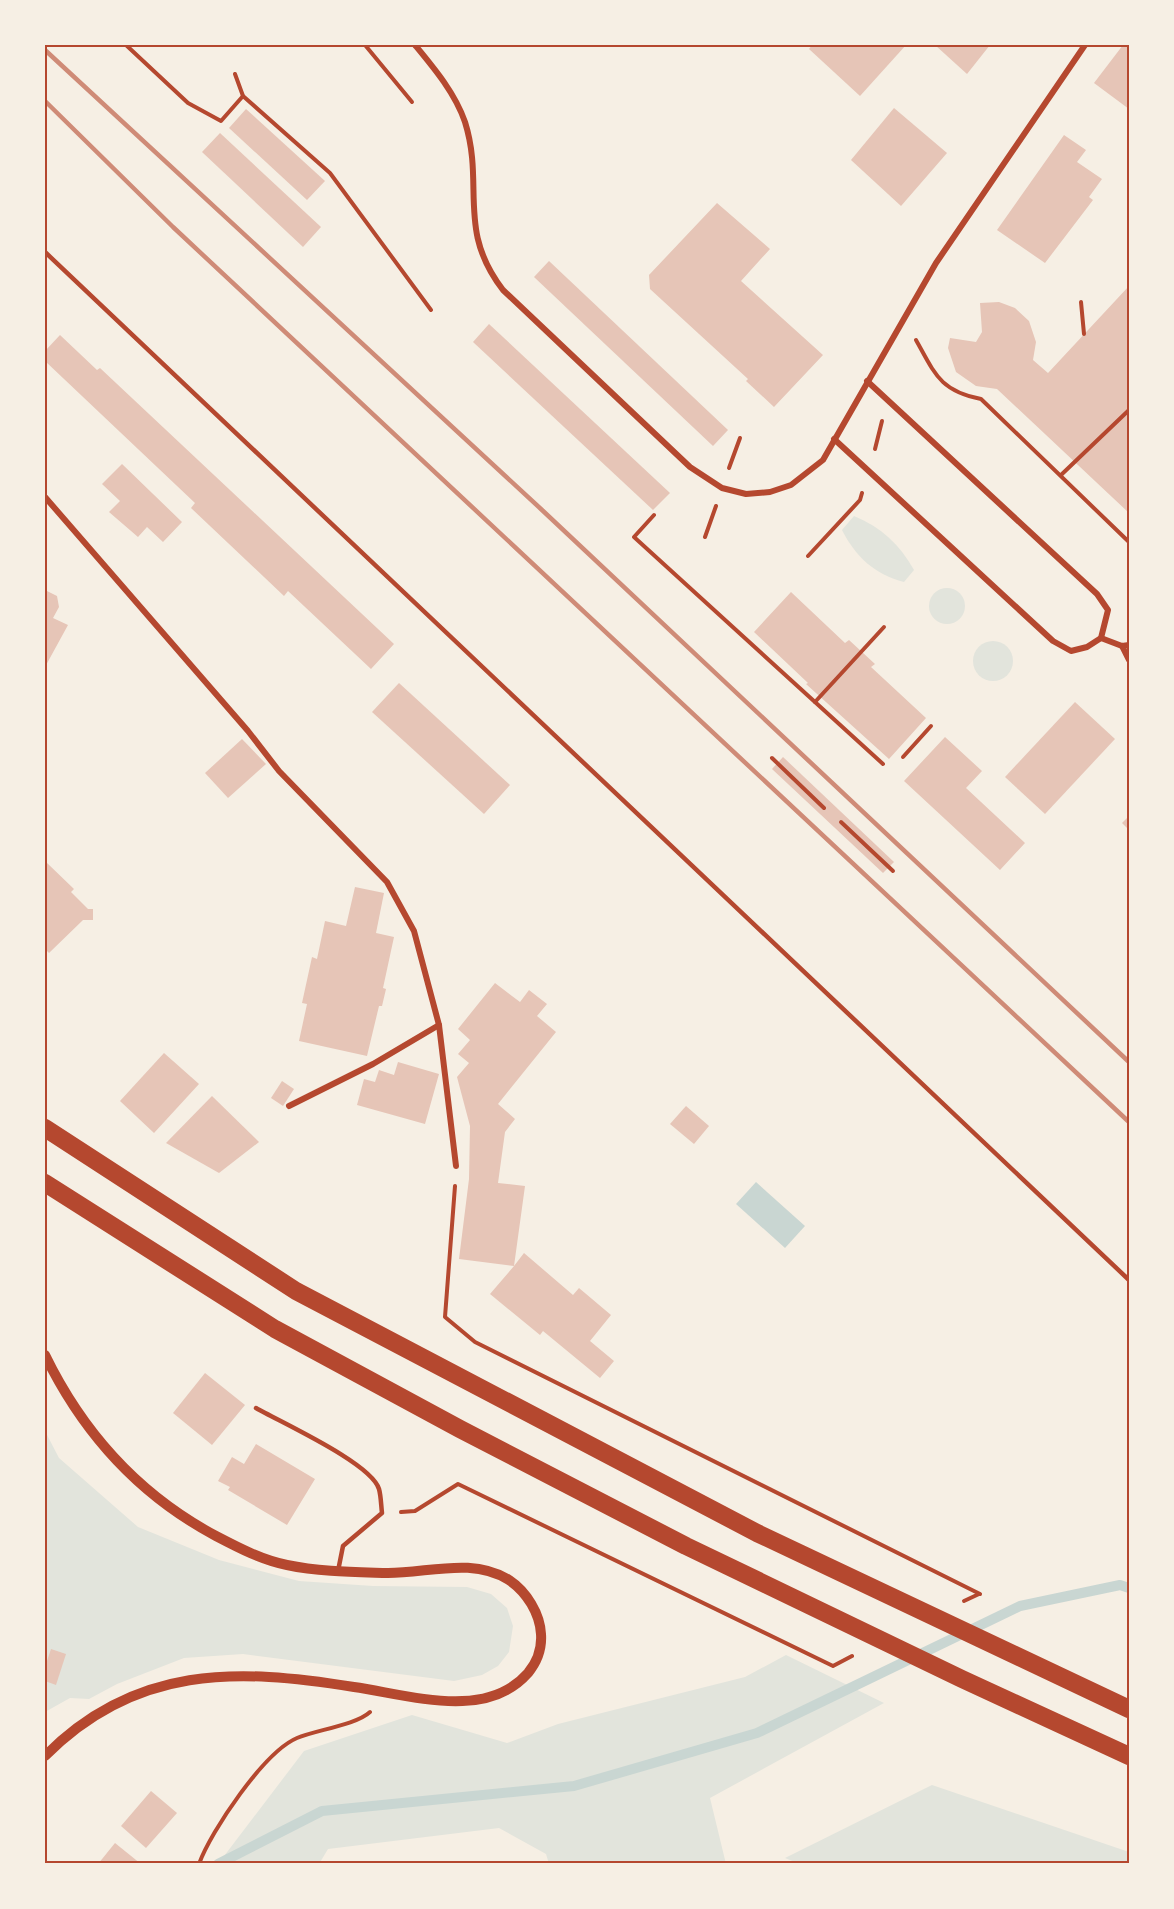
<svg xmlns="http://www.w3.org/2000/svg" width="1174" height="1909" font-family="Karla,sans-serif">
	<rect width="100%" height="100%" fill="#f6efe4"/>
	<g fill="#e2e4dc">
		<path d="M854 516C881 527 900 545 914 570L904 582C875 575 855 556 842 530Z"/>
		<circle cx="947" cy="606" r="18"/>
		<circle cx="993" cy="661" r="20"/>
		<path d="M45 1431 59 1458 138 1527 219 1560 299 1581 373 1586 467 1587 491 1594 507 1608 513 1626 509 1652 498 1666 482 1675 454 1681 243 1654 184 1658 117 1684 89 1699 70 1698 45 1712Z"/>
		<path d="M786 1655 884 1703 710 1798 726 1864H549L546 1854 499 1828 328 1849 319 1864H218L304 1751 412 1715 507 1743 558 1724 745 1677Z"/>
		<path d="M932 1785 1129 1852V1864H800L785 1858Z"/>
	</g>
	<path fill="#c9d6d2" d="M756 1182 805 1226 785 1248 736 1204Z"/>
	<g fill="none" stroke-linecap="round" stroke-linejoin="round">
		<path stroke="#c9d6d2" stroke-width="10" d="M218 1864 322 1811 574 1786 757 1733 1020 1606 1120 1585 1129 1588"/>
	</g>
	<g fill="#e6c5b7">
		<path d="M812 45H906L860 96 809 49Z"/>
		<path d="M935 45H990L967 74Z"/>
		<path d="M1123 45H1129V109L1094 83Z"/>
		<path d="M894 108 947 153 901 206 851 160Z"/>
		<path d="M246 109 325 181 307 200 229 128Z"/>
		<path d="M220 133 321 227 303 247 202 152Z"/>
		<path d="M1064 135 1086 150 1077 162 1102 179 1089 197 1093 200 1045 263 997 230Z"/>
		<path d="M717 203 770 249 741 281 823 355 774 407 746 381 748 379 650 289 649 275Z"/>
		<path d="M549 261 728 430 713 446 534 277Z"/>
		<path d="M1129 286V513L997 389 976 386 956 372 948 348 950 338 976 342 982 332 980 303 999 302 1015 308 1029 321 1036 342 1033 360 1048 373Z"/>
		<path d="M489 324 670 493 653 510 473 342Z"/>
		<path d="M60 335 97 370 100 368 394 644 371 669 288 591 284 596 191 508 195 503 45 361V351Z"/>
		<path d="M122 464 182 522 163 542 147 527 138 537 109 512 120 501 102 484Z"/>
		<path d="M45 590 57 596 59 607 53 618 68 625 45 667Z"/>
		<path d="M791 592 845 643 849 640 875 664 871 667 926 718 889 759 806 684 808 683 754 632Z"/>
		<path d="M399 683 510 785 484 814 372 712Z"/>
		<path d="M1075 702 1115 739 1045 814 1005 777Z"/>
		<path d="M945 737 982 771 966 788 1025 843 1000 870 904 781Z"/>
		<path d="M242 739 266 764 228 798 205 773Z"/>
		<path d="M783 757 894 862 883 873 772 769Z"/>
		<path d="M1129 816V830L1122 823Z"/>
		<path d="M47 863 74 889 71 892 88 909H93V920H83L49 953 45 949Z"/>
		<path d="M355 887 384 893 376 933 394 937 383 988 386 989 382 1006H379L367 1056 299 1041 307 1004 302 1003 312 957 317 959 325 921 346 926Z"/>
		<path d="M495 983 520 1002 529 990 547 1004 537 1016 556 1032 498 1104 515 1119 505 1132 498 1183 525 1186 514 1266 524 1253 573 1295 579 1288 611 1315 590 1341 614 1361 600 1378 543 1331 540 1335 490 1294 514 1266 459 1259 469 1179 470 1126 457 1077 469 1063 458 1054 470 1040 458 1029Z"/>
		<path d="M164 1053 199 1084 154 1133 120 1101Z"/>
		<path d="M398 1062 439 1074 425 1124 357 1105 364 1079 375 1082 379 1070 394 1075Z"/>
		<path d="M282 1081 294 1089 283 1106 271 1098Z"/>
		<path d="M212 1096 259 1142 219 1173 166 1143Z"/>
		<path d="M686 1106 709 1126 694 1144 670 1124Z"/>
		<path d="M205 1373 245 1405 212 1445 173 1413Z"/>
		<path d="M256 1444 315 1479 287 1525 228 1490 230 1487 218 1481 232 1457 244 1464Z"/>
		<path d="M51 1649 66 1654 56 1685 45 1681V1667Z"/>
		<path d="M151 1791 177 1813 146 1848 121 1826Z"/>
		<path d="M115 1843 141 1864H98Z"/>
	</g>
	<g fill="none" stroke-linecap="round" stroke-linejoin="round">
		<g stroke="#b5482f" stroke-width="4">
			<path d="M126 45 188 103 221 121 243 96"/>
			<path d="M365 45 412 102"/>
			<path d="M235 74 243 96 330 173 431 310"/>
			<path d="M1081 302 1084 334"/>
			<path d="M916 340C935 374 940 391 981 399L1129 542"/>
			<path d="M875 449 882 421"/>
			<path d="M729 468 740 438"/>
			<path d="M1061 475 1129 410"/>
			<path d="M654 515 634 537 883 764"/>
			<path d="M705 537 716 506"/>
			<path d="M808 556 860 500 862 493"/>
			<path d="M815 702 884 627"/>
			<path d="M903 757 931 726"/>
			<path d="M772 758 824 808"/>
			<path d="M841 822 893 871"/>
			<path d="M455 1186 445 1317 475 1342 980 1594"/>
			<path d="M401 1512 415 1511 458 1484 833 1666 852 1656"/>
			<path d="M964 1601 979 1594"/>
			<path d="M199 1864C211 1831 264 1752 297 1738 316 1730 356 1725 370 1712"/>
		</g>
		<g stroke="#b5482f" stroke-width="4.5">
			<path d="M45 252 1129 1280"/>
			<path d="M256 1408C282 1423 371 1463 379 1489 381 1496 381 1505 382 1513L343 1546 338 1571"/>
		</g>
		<g stroke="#b5482f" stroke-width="6">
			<path d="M415 45C434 68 455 93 465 122 485 186 456 229 503 290L690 467 722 488 746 494 770 492 791 485 823 460 936 263 1085 45"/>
			<path d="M834 439 1053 641 1071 651 1087 647 1101 638 1108 610 1097 594 867 381"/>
			<path d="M45 497 248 731 279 771 387 882 414 931 439 1025 456 1166"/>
			<path d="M1101 638 1122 646 1129 645"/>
			<path d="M1122 646 1129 660"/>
			<path d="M289 1106 373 1064 439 1025"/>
		</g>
		<path stroke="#b5482f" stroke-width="10" d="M45 1355C83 1433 139 1495 216 1536 239 1548 262 1560 287 1565 320 1572 355 1572 388 1573 429 1573 472 1557 509 1580 527 1592 540 1614 541 1634 542 1648 537 1662 528 1673 486 1721 410 1695 354 1687 237 1668 135 1665 45 1756"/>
		<g stroke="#b5482f" stroke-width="18">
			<path d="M45 1128 296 1291 757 1533 1129 1709"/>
			<path d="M45 1183 275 1329 460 1429 686 1546 962 1679 1129 1756"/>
		</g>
		<g stroke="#cf8b77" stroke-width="4.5">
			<path d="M45 50 542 510 1129 1062"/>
			<path d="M45 101 173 227 1129 1122"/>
		</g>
	</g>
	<rect width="1174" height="1909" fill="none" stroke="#f6efe4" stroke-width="93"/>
	<rect x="46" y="46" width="1082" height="1816" fill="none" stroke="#b5482f" stroke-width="2"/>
</svg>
